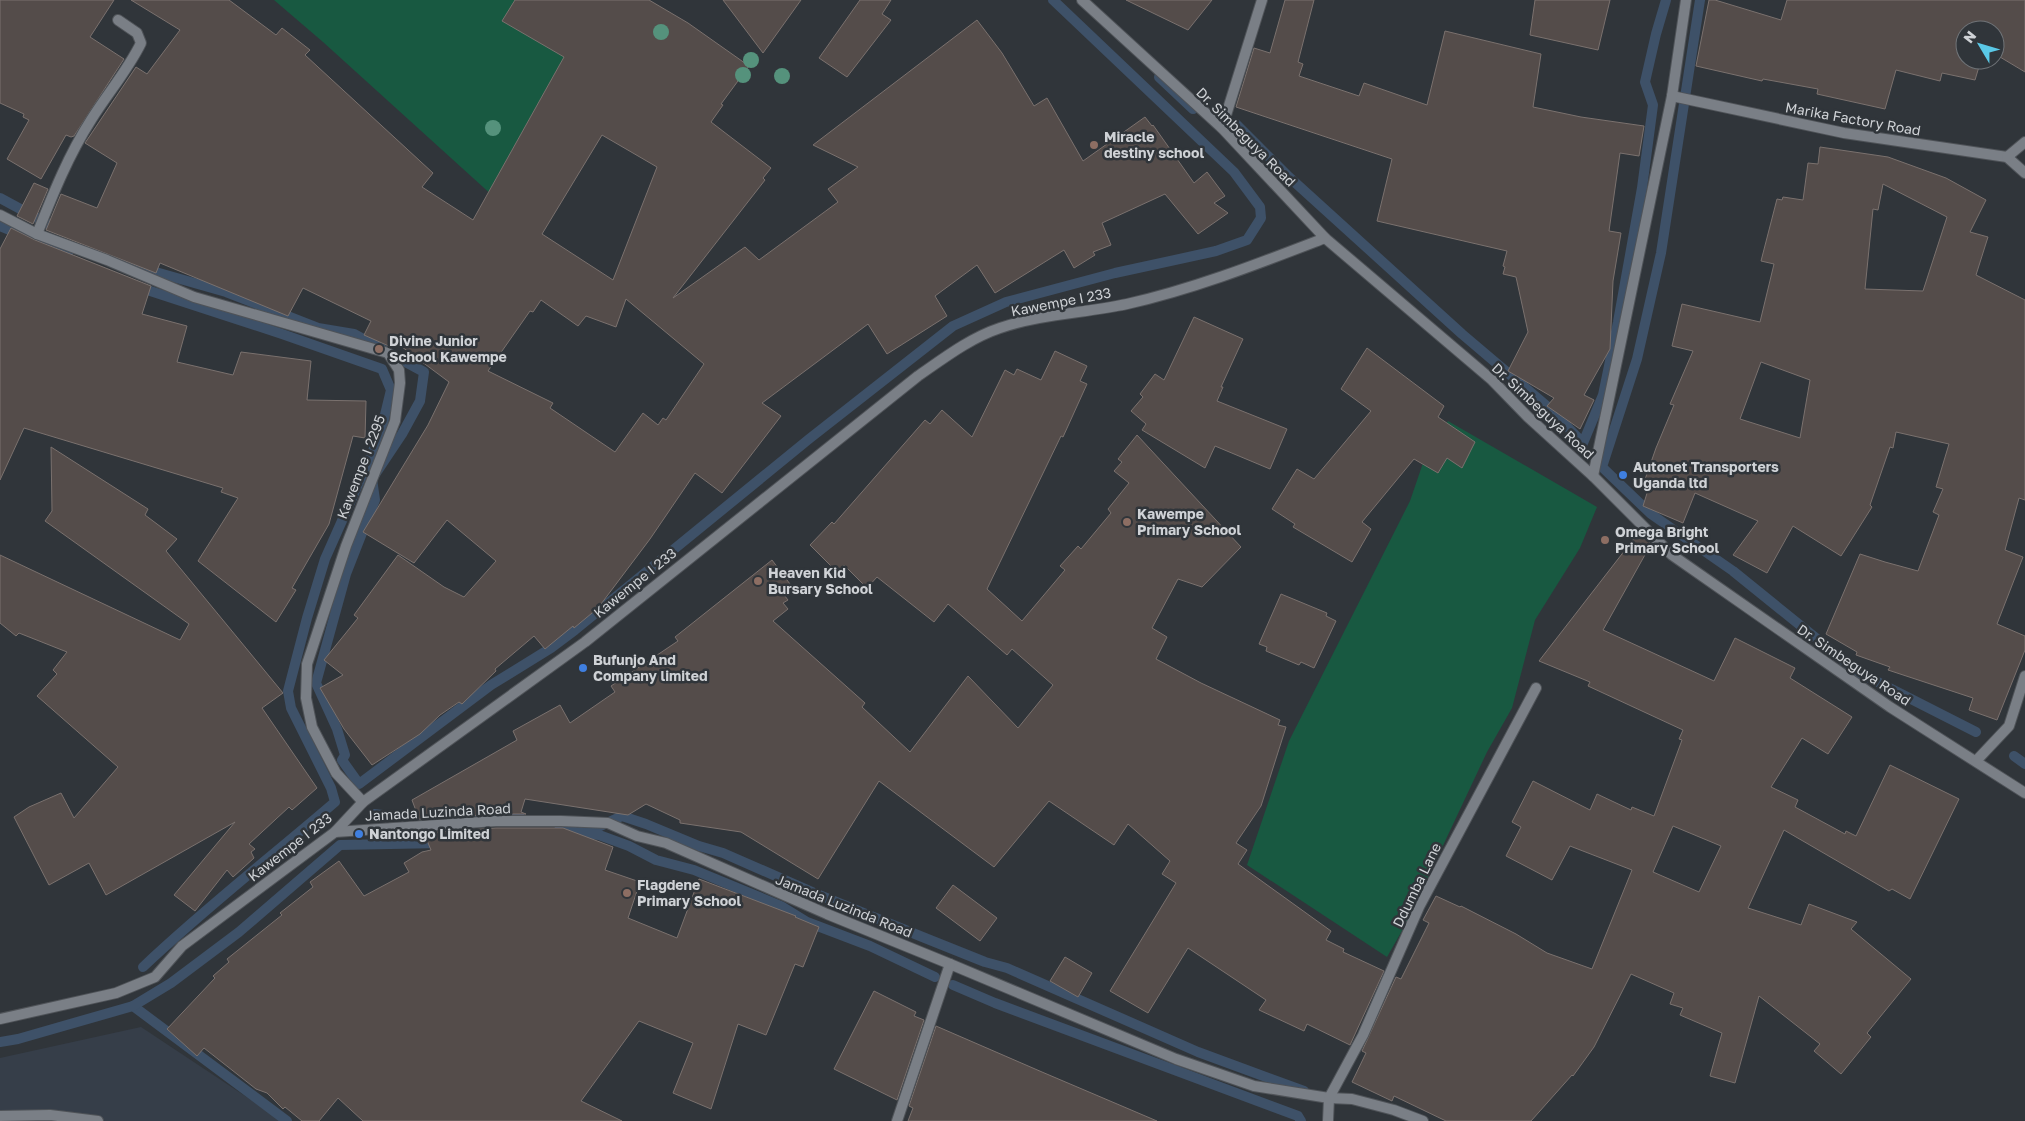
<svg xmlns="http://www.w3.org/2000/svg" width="2025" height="1121" font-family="'Golos Text',sans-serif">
	<rect width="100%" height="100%" fill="#30353a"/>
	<path fill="#363e49" d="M141 1027 283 1121H0V1058Z"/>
	<g fill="#185941">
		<path d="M274 0H624L515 216 323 42Z"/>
		<path d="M1448 421 1597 507 1580 548 1535 620 1512 708 1487 752 1407 922 1387 957 1247 865 1289 741 1410 501 1424 460Z"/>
	</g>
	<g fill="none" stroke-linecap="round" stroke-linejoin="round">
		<g stroke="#3e5168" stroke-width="10">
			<path d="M1700 0 1661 253 1637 359 1602 467 1651 514 1733 571 1858 672 1976 732"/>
			<path d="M1159 77 1193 109"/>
			<path d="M1235 123 1289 177 1462 334 1548 407 1583 443 1603 395 1618 322 1642 188 1653 105 1645 82 1656 34 1666 0"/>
			<path d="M0 198 50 225"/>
			<path d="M0 226 68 254"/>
			<path d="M91 247 131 265 226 292 318 328 354 334 424 372 420 401 402 434 372 479 375 500 346 574 316 683 337 729 345 755 342 760 359 784 491 685 551 648 575 630 809 439 953 326 1006 302 1115 273 1216 251 1247 240 1261 218 1260 207 1234 172 1053 0"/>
			<path d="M138 287 282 334 382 369 391 390 383 423 373 451 325 559 307 618 288 691 291 708 331 788 335 802C271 857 204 909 143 967"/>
			<path d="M2014 756 2025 764"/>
			<path d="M478 813 520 817"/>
			<path d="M374 814 391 816 431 814"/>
			<path d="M583 829H594L622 816 646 824 699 846 723 853 819 895 925 938 985 962 1007 968 1198 1052 1304 1091"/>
			<path d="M559 830 599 835 629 846 656 860 694 870 781 906 807 922 870 946 935 977"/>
			<path d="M953 985 995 1003 1298 1116 1301 1121"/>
			<path d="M133 1006 287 1121"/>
			<path d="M0 1042 18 1039 133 1006 171 983 239 932 340 845 441 843"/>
		</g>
	</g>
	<g fill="#544c4a" stroke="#7a716e" fill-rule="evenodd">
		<path d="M0 0H114L90 37 124 59 74 136 71 137 66 135 41 179 7 159 29 120 23 117 24 114 0 103Z"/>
		<path d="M131 0H229L276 35 282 28 310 50 305 55 433 173 422 187 473 220 564 57 502 21 515 0H649L688 23 749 66 721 104 723 105 711 122 771 168 763 178 765 180 673 298 745 247 759 260 838 202 828 189 858 167 813 145 977 20 1002 53 1034 106 1047 98 1083 161 1145 117 1152 126 1153 125 1194 183 1207 172 1225 196 1214 203 1228 213 1198 234 1165 194 1102 223 1111 245 1093 252 1095 255 1074 268 1064 250 995 293 977 265 935 296 947 316 887 354 868 324 762 403 781 416 722 493 695 473 650 539 598 608 574 628 573 626 545 649 534 636 495 669 496 671 462 704 459 702 440 715 420 734 372 765 344 729 320 688 343 675 324 660 358 618 354 615 398 555 444 587 464 597 496 561 447 520 414 563 363 532 428 425 449 382 394 341 391 347 364 335 371 321 303 288 288 316 160 263 156 273 46 230 61 194 97 208 117 163 85 143 136 67 147 74 180 30ZM602 135 657 167 613 280 542 234ZM626 299 704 364 666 420 663 418 658 425 643 413 615 452 550 408 553 403 488 371 530 311 533 312 541 300 578 326 586 316 616 327Z"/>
		<path d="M723 0H801L763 53Z"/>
		<path d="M860 0H891L882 14 891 20 847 77 819 58Z"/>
		<path d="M1126 0H1212L1188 30Z"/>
		<path d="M1285 0H1314L1298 62 1303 64 1299 76 1359 96 1364 83 1427 105 1445 31 1541 54 1533 107 1581 117 1644 126 1639 156 1620 153 1609 231 1621 233 1613 281 1610 349 1584 395 1594 400 1580 429 1547 406 1554 398 1508 371 1528 332 1516 277 1503 274 1505 267 1503 266 1507 251 1377 221 1392 159 1236 107 1254 48 1270 53Z"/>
		<path d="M1535 0H1610L1598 50 1530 35Z"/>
		<path d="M1709 0H1715L1781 20 1787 0H2025V72L1995 54V30H1965V60H1981L1975 80 1942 73 1940 81 1896 70 1885 109 1817 94 1818 89 1763 79 1762 81 1696 66Z"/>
		<path d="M1820 147 1888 157 1946 178 1986 200 1970 232 1988 237 1976 275 2025 300V500L2019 498 2005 550 2023 557 1997 624 2025 636V650L1997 720 1969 710 1973 698 1888 670 1890 667 1856 655 1857 652 1826 634 1860 554 1885 562 1918 571 1939 515 1933 512 1943 489 1936 487 1949 444 1896 432 1893 448 1890 447 1870 505 1872 507 1841 556 1793 526 1767 573 1733 555 1758 521 1695 493 1683 523 1643 506 1648 490 1642 488 1656 448 1674 405 1670 404 1693 351 1672 346 1682 304 1760 322 1774 264 1761 261 1777 199 1782 200 1783 197 1803 200 1808 163 1818 164ZM1883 184 1947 217 1923 291 1865 289 1873 209 1878 210ZM1761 362 1810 380 1800 438 1740 419Z"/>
		<path d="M34 183 48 189 33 224 17 216Z"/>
		<path d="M11 228 35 240 151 286 142 314 187 326 177 362 233 375 241 352 311 361 307 400 366 401 365 438 353 436 329 524 292 588 296 590 276 622 198 561 238 498 221 492 223 488 24 428 0 480V249Z"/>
		<path d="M1194 317 1243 339 1221 387H1223L1217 401 1287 429 1270 469 1215 446 1205 468 1142 430 1146 424 1131 411 1143 397 1140 394 1155 374 1164 380Z"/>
		<path d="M1367 348 1444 406 1438 417 1475 442 1462 468 1447 458 1438 473 1414 459 1362 522 1371 529 1352 562 1293 527 1295 524 1272 509 1297 469 1314 479 1371 411 1341 389Z"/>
		<path d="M1055 351 1087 366 1080 381 1087 384 1063 437 1061 436 987 589 1022 621 1065 570 1060 566 1078 546 1081 549 1111 513 1108 509 1129 483 1114 471 1122 462 1118 459 1137 435 1241 547 1202 587 1178 579 1152 628 1167 637 1156 659 1201 683 1280 720 1278 725 1286 727 1261 806 1236 843 1247 850 1238 864 1331 931 1326 940 1344 949 1343 952 1384 971 1350 1045 1307 1024 1304 1031 1259 1010 1266 1000 1188 948 1148 1013 1110 991 1176 883 1162 874 1170 861 1128 824 1114 845 1049 801 994 867 879 781 818 879 741 832 680 823V820L646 804 628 815 525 799 521 812 526 814H496L419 819 412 800 517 740 513 731 560 705 570 723 615 692 611 686 678 641 675 637 772 560 790 584 781 591 788 600 783 603 788 609 773 621 865 703 862 707 910 752 968 676 1018 728 1053 685 1012 649 1007 655 948 604 934 622 877 577 867 588 844 565 837 572 810 545 832 522 834 524 925 420 930 424 942 410 972 437 1005 370 1014 375 1017 369 1041 380Z"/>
		<path d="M51 447 148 509 145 515 177 539 166 551 283 693 262 708 317 788 292 810 289 807 249 844 255 849 251 852 254 858 233 877 227 870 195 911 174 895 235 822 106 895 89 863 49 885 14 817 29 807 61 793 74 818 118 767 37 696 57 674 53 670 67 652 19 633 16 636 0 623V555L180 640 189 624 45 521 52 511Z"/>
		<path d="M1639 532 1651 544 1603 630 1714 681 1735 638 1795 668 1790 678 1852 717 1828 754 1802 738 1771 787 1798 800 1795 807 1845 834 1846 831 1856 836 1890 765 1959 799 1910 899 1892 889 1889 891 1784 830 1748 908 1801 925 1809 904 1857 922 1851 929 1911 979 1867 1033 1871 1037 1841 1074 1814 1051 1820 1044 1759 996 1735 1083 1710 1076 1722 1033 1680 1015 1683 1008 1670 1004 1674 993 1631 974 1594 1047 1573 1076 1572 1075 1531 1121H1446L1394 1096 1392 1101 1352 1082 1366 1053 1362 1051 1396 977 1401 979 1429 923 1423 920 1436 896 1460 907 1461 906 1516 934 1547 953 1592 969 1632 870 1570 846 1552 880 1506 856 1521 827 1512 822 1533 781 1590 810 1597 794 1631 810 1632 807 1654 816 1682 740 1679 739 1683 730 1588 686 1590 682 1539 661ZM1673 826 1721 846 1699 892 1653 872Z"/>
		<path d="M1281 594 1327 613 1326 616 1336 621 1314 668 1301 662 1299 665 1266 651 1267 647 1259 644Z"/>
		<path d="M496 828H563L613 847 605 870 640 882 628 918 677 938 699 879 796 916 795 917 819 927 803 967 795 964 766 1035 738 1024 711 1109 673 1093 693 1043 639 1021 581 1101 622 1121H363L338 1098 319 1121H302L285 1107 283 1109 267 1093 256 1089 204 1048 197 1056 167 1029 215 978 213 976 229 962 227 959 282 915 280 913 313 887 310 882 339 861 364 896 409 872 404 863 422 852 431 850 424 833Z"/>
		<path d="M953 885 997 918 980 941 936 908Z"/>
		<path d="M1065 957 1092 973 1078 997 1050 981Z"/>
		<path d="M874 991 916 1012 914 1016 924 1020 897 1100 834 1069Z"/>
		<path d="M936 1026 1042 1072 1157 1121H908L913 1108 909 1106Z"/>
	</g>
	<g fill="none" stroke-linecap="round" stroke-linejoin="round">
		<defs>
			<g id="service">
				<path d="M37 234C53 194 68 156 91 120 107 94 128 70 141 43L137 33 118 20"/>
				<path d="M0 1116 50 1115 98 1121"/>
			</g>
			<g id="minor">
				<path d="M1082 0 1222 128 1325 238 1492 380 1528 417 1593 476 1672 555 1890 707 2025 793"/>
				<path d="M1672 96 1844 133 2007 157 2025 173"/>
				<path d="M1222 128 1262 0"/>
				<path d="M2007 157 2025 142"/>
				<path d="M0 215 37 234 107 260 194 297 388 353 399 370 400 383 395 421 346 546 307 664 306 698 312 727 336 773 363 802"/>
				<path d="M1593 476 1672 96 1686 0"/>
				<path d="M1976 761 2009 726 2025 676"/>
				<path d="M335 832 496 821H561L608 823 637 836 666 843 827 914 950 964 1176 1059 1254 1086 1329 1098 1352 1099 1394 1110 1423 1121"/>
				<path d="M0 1019 116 993 155 977 182 946 335 832 363 802 585 642 918 376C944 358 970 338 1000 328 1041 314 1085 313 1127 304 1194 289 1260 263 1325 238"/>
				<path d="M897 1121 950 964"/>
				<path d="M1328 1121 1329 1098 1363 1035 1419 907 1536 688"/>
			</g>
		</defs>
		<use href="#service" stroke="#4f5358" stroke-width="12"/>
		<use href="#minor" stroke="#4f5358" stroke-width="12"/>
		<use href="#service" stroke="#7a7f86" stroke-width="10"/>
		<use href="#minor" stroke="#7a7f86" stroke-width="10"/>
	</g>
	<g fill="#55927c">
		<circle cx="661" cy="32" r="8"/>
		<circle cx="751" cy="60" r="8"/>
		<circle cx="743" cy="75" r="8"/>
		<circle cx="782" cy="76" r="8"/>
		<circle cx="493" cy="128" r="8"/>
	</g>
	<g fill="#8d6e63" stroke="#30353a" stroke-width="2">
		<circle cx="1094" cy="145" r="5"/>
		<circle cx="379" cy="349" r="5"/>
		<circle cx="1127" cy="522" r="5"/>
		<circle cx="1605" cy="540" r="5"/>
		<circle cx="758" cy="581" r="5"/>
		<circle cx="627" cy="893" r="5"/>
	</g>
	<g fill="#3f7fe0" stroke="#30353a" stroke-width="2">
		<circle cx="1623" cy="475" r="5"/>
		<circle cx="583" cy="668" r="5"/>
		<circle cx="359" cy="834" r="5"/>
	</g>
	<g text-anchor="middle" stroke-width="5" stroke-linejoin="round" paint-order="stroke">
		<g font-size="14" fill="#cfd2d6" stroke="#30353a">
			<text transform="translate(1853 119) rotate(10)" y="5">Marika Factory Road</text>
			<text transform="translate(1246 137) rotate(45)" y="5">Dr. Simbeguya Road</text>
			<text transform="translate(1061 302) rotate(-11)" y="5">Kawempe I 233</text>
			<text transform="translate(1543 411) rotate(43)" y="5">Dr. Simbeguya Road</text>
			<text transform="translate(361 467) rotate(-69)" y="5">Kawempe I 2295</text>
			<text transform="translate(635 583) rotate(-39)" y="5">Kawempe I 233</text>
			<text transform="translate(1854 665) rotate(34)" y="5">Dr. Simbeguya Road</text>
			<text transform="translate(438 812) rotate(-3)" y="5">Jamada Luzinda Road</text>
			<text transform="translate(290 847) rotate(-38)" y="5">Kawempe I 233</text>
			<text transform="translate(1417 885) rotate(-64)" y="5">Ddumba Lane</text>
			<text transform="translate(844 906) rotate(22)" y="5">Jamada Luzinda Road</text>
		</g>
		<g font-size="14" font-weight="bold" fill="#cfd2d6" stroke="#30353a" text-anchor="start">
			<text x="1104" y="142">Miracle<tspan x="1104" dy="16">destiny school</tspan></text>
			<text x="389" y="346">Divine Junior<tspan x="389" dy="16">School Kawempe</tspan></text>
			<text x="1633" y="472">Autonet Transporters<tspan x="1633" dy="16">Uganda ltd</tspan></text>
			<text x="1137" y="519">Kawempe<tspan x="1137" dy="16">Primary School</tspan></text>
			<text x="1615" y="537">Omega Bright<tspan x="1615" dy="16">Primary School</tspan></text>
			<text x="768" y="578">Heaven Kid<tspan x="768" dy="16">Bursary School</tspan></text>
			<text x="593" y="665">Bufunjo And<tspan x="593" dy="16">Company limited</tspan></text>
			<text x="369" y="839">Nantongo Limited</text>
			<text x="637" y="890">Flagdene<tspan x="637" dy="16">Primary School</tspan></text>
		</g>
	</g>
	<g transform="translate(1980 45) rotate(308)"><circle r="24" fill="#30353a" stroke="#707478"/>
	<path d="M0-4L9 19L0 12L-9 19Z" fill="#5ac8e6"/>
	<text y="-8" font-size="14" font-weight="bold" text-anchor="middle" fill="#cfd2d6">N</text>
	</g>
</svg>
